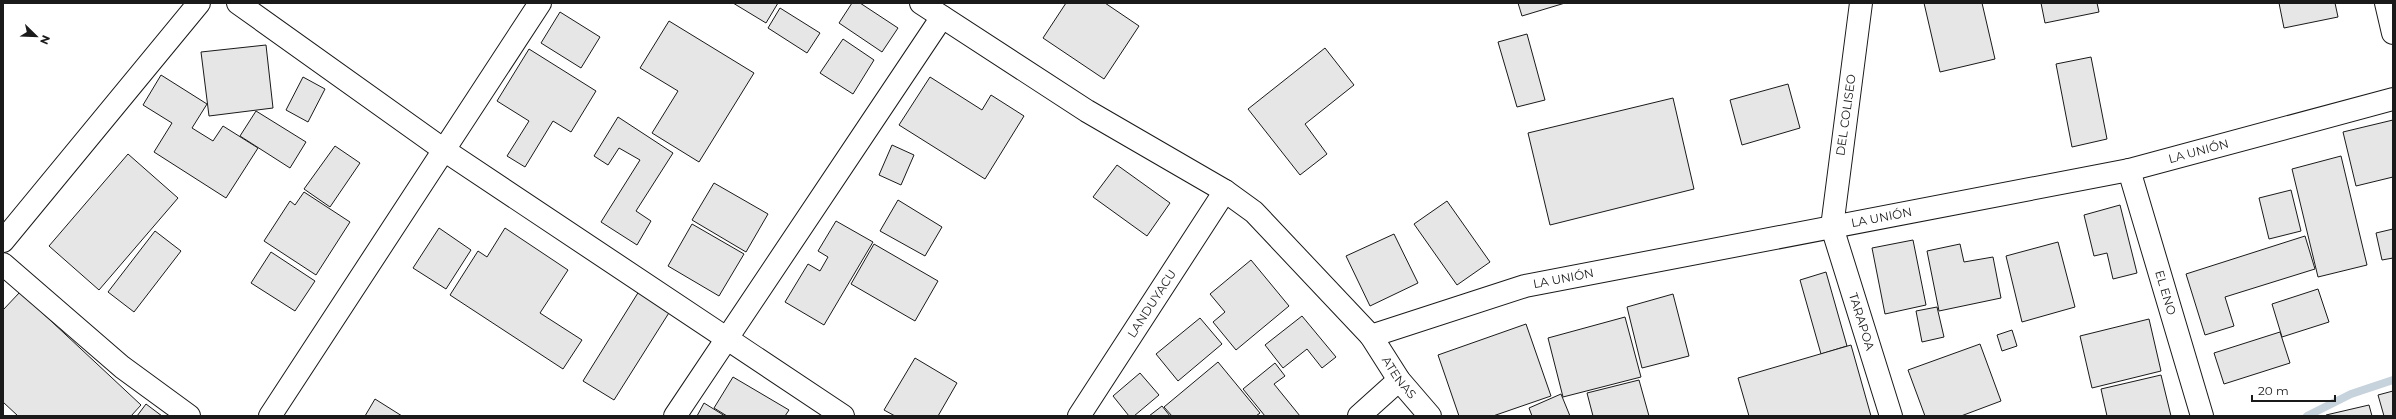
<svg xmlns="http://www.w3.org/2000/svg" width="2396" height="419" font-family="Montserrat,sans-serif">
	<rect width="100%" height="100%" fill="#fff"/>
	<g fill="none" stroke-linecap="round" stroke-linejoin="round">
		<path stroke="#c6d2dc" stroke-width="8" d="M2307 416 2351 394 2393 380"/>
	</g>
	<g fill="#e6e6e6" stroke="#1a1a1a">
		<path d="M733 3H778L766 23Z"/>
		<path d="M852 3H860L898 28 882 52 839 23Z"/>
		<path d="M1066 3H1105L1139 26 1104 79 1043 38Z"/>
		<path d="M1518 3H1565L1522 16Z"/>
		<path d="M1924 3H1982L1995 59 1940 72Z"/>
		<path d="M2041 3H2097L2099 12 2045 23Z"/>
		<path d="M2279 3H2335L2338 17 2284 28Z"/>
		<path d="M780 8 820 33 807 53 768 28Z"/>
		<path d="M560 12 600 37 581 68 541 43Z"/>
		<path d="M669 21 754 73 699 162 652 133 678 91 640 68Z"/>
		<path d="M1527 34 1545 100 1517 107 1498 42Z"/>
		<path d="M843 39 874 60 853 94 820 73Z"/>
		<path d="M266 45 273 108 209 116 201 52Z"/>
		<path d="M1325 48 1354 85 1305 124 1327 154 1300 175 1248 109Z"/>
		<path d="M529 49 596 91 571 132 553 121 525 167 507 156 529 121 497 101Z"/>
		<path d="M2091 57 2107 139 2072 147 2056 64Z"/>
		<path d="M161 75 207 104 192 128 213 141 223 126 258 148 226 198 154 152 172 123 143 105Z"/>
		<path d="M303 77 325 89 308 122 286 110Z"/>
		<path d="M930 77 982 110 991 95 1024 116 985 179 899 125Z"/>
		<path d="M1788 84 1800 128 1742 145 1730 100Z"/>
		<path d="M1673 98 1694 189 1550 225 1528 133Z"/>
		<path d="M256 111 306 142 290 168 240 136Z"/>
		<path d="M618 117 673 153 636 211 651 221 637 245 601 222 640 160 619 148 608 165 594 156Z"/>
		<path d="M2393 120V177L2356 186 2343 132Z"/>
		<path d="M892 145 914 155 901 185 879 175Z"/>
		<path d="M335 146 360 163 330 207 304 189Z"/>
		<path d="M128 154 178 198 99 290 49 246Z"/>
		<path d="M2341 156 2367 265 2318 277 2292 169Z"/>
		<path d="M1117 165 1170 203 1147 236 1093 197Z"/>
		<path d="M714 183 768 214 746 252 692 220Z"/>
		<path d="M2291 190 2301 231 2269 239 2259 198Z"/>
		<path d="M304 192 350 222 316 275 264 241 290 201 295 205Z"/>
		<path d="M898 200 942 227 925 256 880 231Z"/>
		<path d="M1447 201 1490 262 1457 285 1414 224Z"/>
		<path d="M2120 205 2137 273 2113 279 2107 253 2094 256 2084 215Z"/>
		<path d="M836 221 873 242 824 325 785 302 808 264 820 271 828 257 818 251Z"/>
		<path d="M692 224 744 254 719 296 668 266Z"/>
		<path d="M439 228 471 250 446 289 413 268Z"/>
		<path d="M505 228 568 270 540 313 582 340 563 369 450 295 478 251 487 257Z"/>
		<path d="M2393 229V258L2382 260 2376 233Z"/>
		<path d="M155 231 181 251 134 312 108 292Z"/>
		<path d="M1394 234 1418 283 1370 306 1346 256Z"/>
		<path d="M2305 236 2315 269 2225 297 2234 326 2205 335 2186 274Z"/>
		<path d="M1913 240 1926 305 1885 314 1872 248Z"/>
		<path d="M2058 242 2075 307 2022 322 2006 256Z"/>
		<path d="M874 244 938 281 915 321 851 284Z"/>
		<path d="M1960 244 1964 262 1993 257 2001 298 1939 311 1927 251Z"/>
		<path d="M271 252 315 281 295 311 251 283Z"/>
		<path d="M1251 260 1289 306 1236 350 1213 322 1225 312 1210 294Z"/>
		<path d="M1826 272 1847 346 1821 354 1800 280Z"/>
		<path d="M641 288 672 308 614 400 583 381Z"/>
		<path d="M2318 289 2329 322 2282 337 2272 304Z"/>
		<path d="M20 292 141 405 131 416H18L3 402V310Z"/>
		<path d="M1673 294 1689 356 1642 368 1627 307Z"/>
		<path d="M1937 307 1944 337 1922 342 1916 311Z"/>
		<path d="M1302 316 1336 357 1322 368 1307 349 1283 368 1265 345Z"/>
		<path d="M1625 317 1641 377 1563 397 1548 338Z"/>
		<path d="M1200 318 1222 344 1178 381 1156 354Z"/>
		<path d="M2149 319 2161 371 2092 388 2080 336Z"/>
		<path d="M1526 324 1551 396 1493 416H1459L1438 355Z"/>
		<path d="M2012 330 2017 346 2002 351 1997 335Z"/>
		<path d="M2280 332 2290 363 2224 384 2214 353Z"/>
		<path d="M1980 344 2001 401 1961 416H1925L1908 370Z"/>
		<path d="M1851 345 1871 416H1749L1738 378Z"/>
		<path d="M915 358 957 383 938 416H895L884 410Z"/>
		<path d="M1218 362 1260 413 1256 416H1172L1164 407Z"/>
		<path d="M1275 363 1285 376 1274 384 1300 416H1265L1243 389Z"/>
		<path d="M1140 373 1159 395 1134 416H1129L1113 396Z"/>
		<path d="M2161 375 2171 416H2107L2101 389Z"/>
		<path d="M733 377 789 410 785 416H727L714 408Z"/>
		<path d="M1639 380 1649 416H1593L1587 393Z"/>
		<path d="M2393 391V416H2384L2378 395Z"/>
		<path d="M1561 394 1570 416H1532L1529 408Z"/>
		<path d="M375 399 402 416H365Z"/>
		<path d="M704 403 725 416H697Z"/>
		<path d="M146 404 162 416H137Z"/>
		<path d="M2369 405 2372 416H2326V415Z"/>
		<path d="M1162 406 1170 416H1149Z"/>
	</g>
	<g fill="none" stroke-linecap="round" stroke-linejoin="round">
		<defs>
			<g id="minor">
				<path d="M238 3 444 150 843 416"/>
				<path id="s1" d="M921 3 1087 111 1225 191 1254 212 1371 336 1399 380 1430 416"/>
				<path id="s2" d="M1861 3 1832 227 1891 416"/>
				<path d="M2386 3 2393 33"/>
				<path id="s3" d="M2129 170 2202 416"/>
				<path d="M3 241 199 3"/>
				<path d="M3 264 122 367 189 416"/>
				<path id="s4" d="M1371 336 1525 286 2129 170 2393 99"/>
				<path d="M270 416 540 3"/>
				<path d="M675 416 942 17"/>
				<path id="s5" d="M1079 416 1225 191"/>
				<path d="M1359 416 1399 380"/>
			</g>
		</defs>
		<use href="#minor" stroke="#1a1a1a" stroke-width="24"/>
		<use href="#minor" stroke="#fff" stroke-width="22"/>
	</g>
	<g text-anchor="middle" stroke-width="3" stroke-linejoin="round" paint-order="stroke">
		<g font-size="12" fill="#1a1a1a" stroke="#fff">
			<text transform="translate(1846 115) rotate(-82)" y="4">DEL COLISEO</text>
			<text dy="4" stroke="none"><textPath href="#s4" startOffset="849">LA UNIÓN</textPath></text>
			<text dy="4" stroke="none"><textPath href="#s4" startOffset="525">LA UNIÓN</textPath></text>
			<text dy="4" stroke="none"><textPath href="#s4" startOffset="201">LA UNIÓN</textPath></text>
			<text dy="4" stroke="none"><textPath href="#s3" startOffset="128">EL ENO</textPath></text>
			<text dy="4" stroke="none"><textPath href="#s5" startOffset="134">LANDUYACU</textPath></text>
			<text dy="4" stroke="none"><textPath href="#s2" startOffset="325">TARAPOA</textPath></text>
			<text dy="4" stroke="none"><textPath href="#s1" startOffset="614">ATENAS</textPath></text>
		</g>
	</g>
	<rect width="2396" height="419" fill="none" stroke="#1a1a1a" stroke-width="8"/>
	<g transform="translate(36 36) rotate(113)" stroke="#ffffff" stroke-width="3" paint-order="stroke">
	<path d="M0-3L7 15L0 10L-7 15Z" fill="#1a1a1a"/>
	<text y="-6" font-size="11" font-weight="bold" text-anchor="middle" fill="#1a1a1a">N</text>
	</g>
	<path d="M2252 395v6h83v-6" fill="none" stroke="#1a1a1a" stroke-width="2"/>
	<text x="2258" y="395" font-size="12" fill="#1a1a1a" stroke="#ffffff" stroke-width="3" paint-order="stroke">20 m</text>
</svg>
